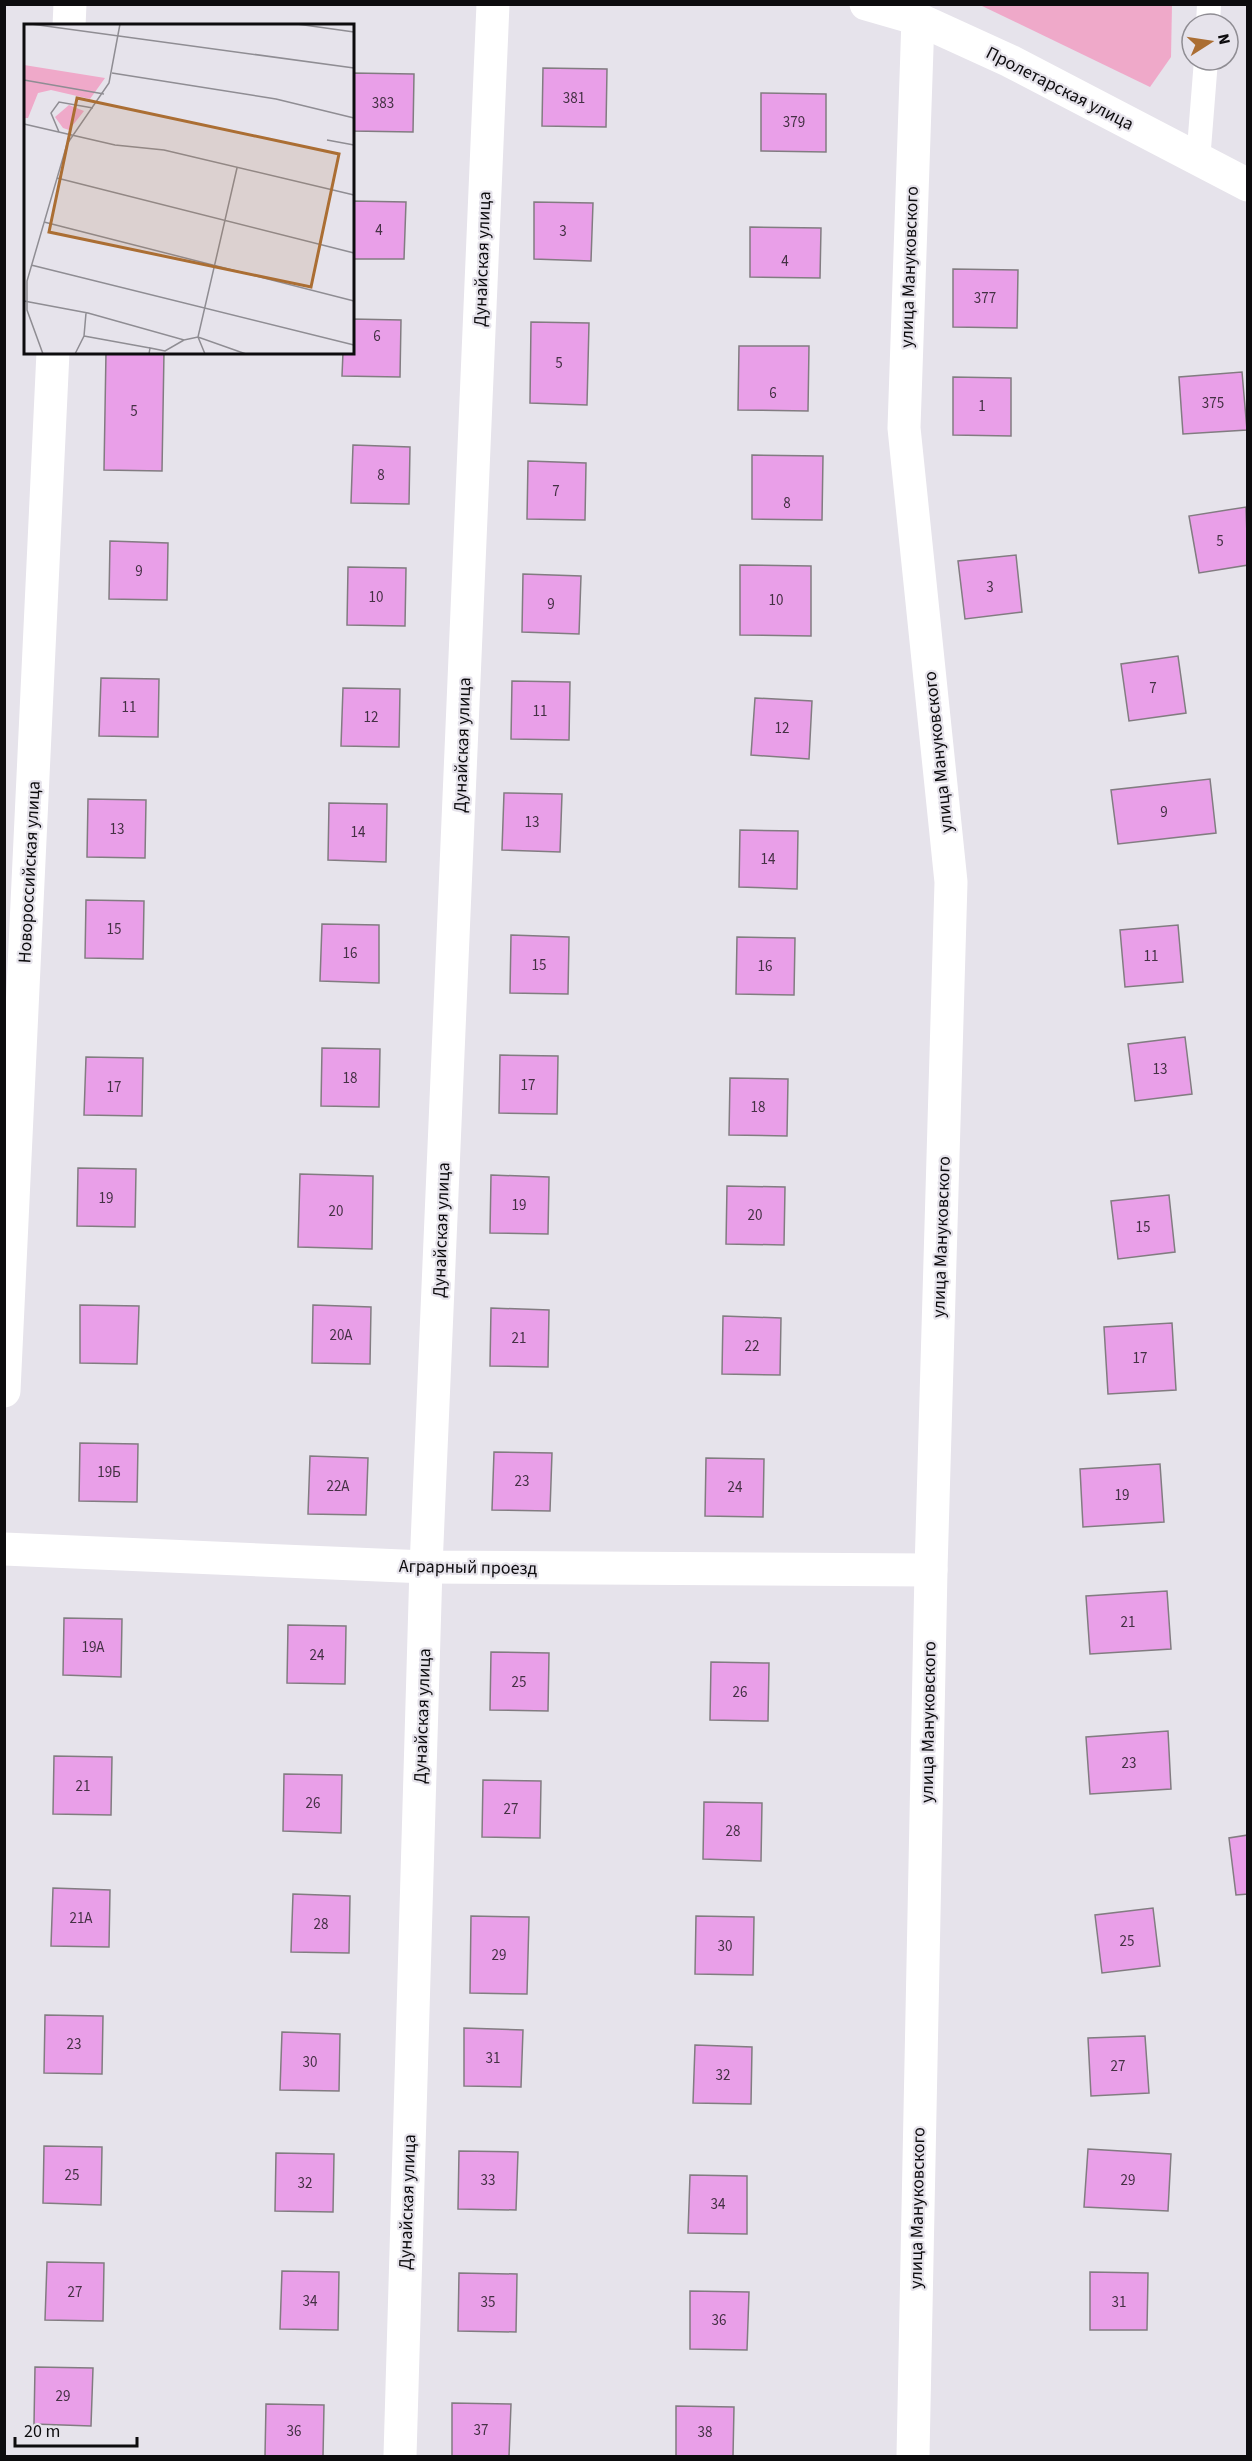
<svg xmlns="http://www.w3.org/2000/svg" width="1252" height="2461" font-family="'Source Sans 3',sans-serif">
	<rect width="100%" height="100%" fill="#e6e3eb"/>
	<path fill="#efa9c9" d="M980 5H1172L1171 57 1150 87Z"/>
	<g fill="#e99fe8" stroke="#827c81" stroke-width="1.5">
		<path d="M543 68 607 69 606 127 542 126Z"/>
		<path d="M352 73 414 74 413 132 352 131Z"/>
		<path d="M761 93 826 94V152L761 151Z"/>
		<path d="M352 201 406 202 404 259H352Z"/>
		<path d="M534 202 593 203 591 261 534 259Z"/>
		<path d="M750 227 821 228 820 278 750 277Z"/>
		<path d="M953 269 1018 270 1017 328 953 327Z"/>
		<path d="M352 319 401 320 400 377 342 376 343 352H352Z"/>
		<path d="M531 322 589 323 587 405 530 403Z"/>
		<path d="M739 346H809L808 411 738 410Z"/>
		<path d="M106 352H164L162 471 104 470Z"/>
		<path d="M1242 372 1247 430 1183 434 1179 377Z"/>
		<path d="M953 377 1011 378V436L953 435Z"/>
		<path d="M353 445 410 447 409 504 351 503Z"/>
		<path d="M752 455 823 456 822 520 752 519Z"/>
		<path d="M528 461 586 463 585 520 527 519Z"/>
		<path d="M1246 507 1248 565 1199 573 1189 516Z"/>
		<path d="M110 541 168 543 167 600 109 599Z"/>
		<path d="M1016 555 1022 612 965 619 958 561Z"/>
		<path d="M740 565 811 566V636L740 635Z"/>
		<path d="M348 567 406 568 405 626 347 625Z"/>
		<path d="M523 574 581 576 579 634 522 632Z"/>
		<path d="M1178 656 1186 713 1129 721 1121 664Z"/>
		<path d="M101 678 159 679 158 737 99 736Z"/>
		<path d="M512 681 570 682 569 740 511 739Z"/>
		<path d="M343 688 400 689 399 747 341 746Z"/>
		<path d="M755 698 812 701 809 759 751 755Z"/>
		<path d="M1210 779 1216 833 1118 844 1111 790Z"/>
		<path d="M504 793 562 794 560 852 502 850Z"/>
		<path d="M88 799 146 800 145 858 87 857Z"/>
		<path d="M329 803 387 804 386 862 328 860Z"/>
		<path d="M740 830 798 831 797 889 739 887Z"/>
		<path d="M86 900 144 901 143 959 85 958Z"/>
		<path d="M322 924 379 925V983L320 981Z"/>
		<path d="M1178 925 1183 982 1125 987 1120 930Z"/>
		<path d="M511 935 569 937 568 994 510 993Z"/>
		<path d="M737 937 795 938 794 995 736 994Z"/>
		<path d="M1185 1037 1192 1094 1135 1101 1128 1044Z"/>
		<path d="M322 1048 380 1049 379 1107 321 1106Z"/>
		<path d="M500 1055 558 1056 557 1114 499 1113Z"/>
		<path d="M86 1057 143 1058 142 1116 84 1115Z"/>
		<path d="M730 1078 788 1079 787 1136 729 1135Z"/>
		<path d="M78 1168 136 1169 135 1227 77 1226Z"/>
		<path d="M300 1174 373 1176 372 1249 298 1247Z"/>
		<path d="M491 1175 549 1177 548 1234 490 1233Z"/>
		<path d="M727 1186 785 1187 784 1245 726 1244Z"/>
		<path d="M1169 1195 1175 1252 1118 1259 1111 1201Z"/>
		<path d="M80 1305 139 1306 137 1364 80 1363Z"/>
		<path d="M313 1305 371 1307 370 1364 312 1363Z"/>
		<path d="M491 1308 549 1310 548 1367 490 1366Z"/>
		<path d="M723 1316 781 1318 780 1375 722 1374Z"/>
		<path d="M1172 1323 1176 1390 1108 1394 1104 1327Z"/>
		<path d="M80 1443 138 1444 137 1502 79 1501Z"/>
		<path d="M494 1452 552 1453 550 1511 492 1510Z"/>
		<path d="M310 1456 368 1458 366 1515 308 1514Z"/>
		<path d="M706 1458 764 1459 763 1517 705 1516Z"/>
		<path d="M1160 1464 1164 1522 1083 1527 1080 1469Z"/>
		<path d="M1167 1591 1171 1649 1090 1654 1086 1596Z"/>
		<path d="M64 1618 122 1619 121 1677 63 1675Z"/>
		<path d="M288 1625 346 1626 345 1684 287 1683Z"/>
		<path d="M491 1652 549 1653 548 1711 490 1710Z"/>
		<path d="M711 1662 769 1663 768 1721 710 1720Z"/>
		<path d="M1168 1731 1171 1789 1090 1794 1086 1737Z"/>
		<path d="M54 1756 112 1757 111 1815 53 1814Z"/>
		<path d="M284 1774 342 1775 341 1833 283 1831Z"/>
		<path d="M483 1780 541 1781 540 1838 482 1837Z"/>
		<path d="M704 1802 762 1803 761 1861 703 1859Z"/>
		<path d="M1248 1835V1894L1236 1895 1229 1838Z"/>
		<path d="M53 1888 110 1890 109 1947 51 1946Z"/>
		<path d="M293 1894 350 1896 349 1953 291 1952Z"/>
		<path d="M1153 1908 1160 1966 1102 1973 1095 1915Z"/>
		<path d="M471 1916 529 1917 527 1994 470 1993Z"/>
		<path d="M696 1916 754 1917 753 1975 695 1974Z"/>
		<path d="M45 2015 103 2016 102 2074 44 2073Z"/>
		<path d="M464 2028 523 2030 521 2087 464 2086Z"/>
		<path d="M282 2032 340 2034 339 2091 280 2090Z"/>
		<path d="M1145 2036 1149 2093 1091 2096 1088 2038Z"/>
		<path d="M695 2045 752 2047 751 2104 693 2103Z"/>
		<path d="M44 2146 102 2147 101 2205 43 2203Z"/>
		<path d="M1088 2149 1171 2154 1168 2211 1084 2207Z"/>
		<path d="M459 2151 518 2152 516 2210 458 2209Z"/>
		<path d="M276 2153 334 2154 333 2212 275 2211Z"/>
		<path d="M690 2175 747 2176V2234L688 2233Z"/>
		<path d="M47 2262 104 2263 103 2321 45 2320Z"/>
		<path d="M282 2271 339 2272 338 2330 280 2329Z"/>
		<path d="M1090 2272 1148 2273 1147 2330H1090Z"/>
		<path d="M459 2273 517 2274 516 2332 458 2331Z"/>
		<path d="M690 2291 749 2292 747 2350 690 2349Z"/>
		<path d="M35 2367 93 2368 91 2426 34 2424Z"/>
		<path d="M452 2403 511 2404 509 2456H452Z"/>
		<path d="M266 2404 324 2405 323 2456H265Z"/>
		<path d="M676 2406 734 2407 733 2456H676Z"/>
	</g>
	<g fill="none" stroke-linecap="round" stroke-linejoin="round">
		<g stroke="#fff" stroke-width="24">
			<path d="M1208 24 1209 4"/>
			<path d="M1198 161 1206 60"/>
		</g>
		<g stroke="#fff" stroke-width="33">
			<path d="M69 26 70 4"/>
			<path d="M4 1391 53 352"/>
			<path d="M4 1549 426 1567 931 1570"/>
			<path d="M400 2456 426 1567 493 4"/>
		</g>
		<g stroke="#fff" stroke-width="33">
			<path d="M866 4 918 19 1010 61 1248 185"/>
			<path d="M913 2456 931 1570 951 882 904 428 918 19"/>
		</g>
	</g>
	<g text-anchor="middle" stroke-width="4.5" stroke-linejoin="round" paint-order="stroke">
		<g font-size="15" fill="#443144">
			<text x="574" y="103">381</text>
			<text x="383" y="108">383</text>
			<text x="794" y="127">379</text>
			<text x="379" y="235">4</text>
			<text x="563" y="236">3</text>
			<text x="785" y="266">4</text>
			<text x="985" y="303">377</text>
			<text x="377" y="341">6</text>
			<text x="559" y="368">5</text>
			<text x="773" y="398">6</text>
			<text x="1213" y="408">375</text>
			<text x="982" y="411">1</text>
			<text x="134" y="416">5</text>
			<text x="381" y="480">8</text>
			<text x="556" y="496">7</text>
			<text x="787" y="508">8</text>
			<text x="1220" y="546">5</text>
			<text x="139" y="576">9</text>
			<text x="990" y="592">3</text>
			<text x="376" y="602">10</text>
			<text x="776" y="605">10</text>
			<text x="551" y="609">9</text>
			<text x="1153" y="693">7</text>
			<text x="129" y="712">11</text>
			<text x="540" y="716">11</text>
			<text x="371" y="722">12</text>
			<text x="782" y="733">12</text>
			<text x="1164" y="817">9</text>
			<text x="532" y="827">13</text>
			<text x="117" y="834">13</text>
			<text x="358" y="837">14</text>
			<text x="768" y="864">14</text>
			<text x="114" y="934">15</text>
			<text x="350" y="958">16</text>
			<text x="1151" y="961">11</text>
			<text x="539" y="970">15</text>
			<text x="765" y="971">16</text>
			<text x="1160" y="1074">13</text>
			<text x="350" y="1083">18</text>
			<text x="528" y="1090">17</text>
			<text x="114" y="1092">17</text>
			<text x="758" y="1112">18</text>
			<text x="106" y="1203">19</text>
			<text x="519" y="1210">19</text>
			<text x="336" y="1216">20</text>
			<text x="755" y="1220">20</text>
			<text x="1143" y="1232">15</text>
			<text x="341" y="1340">20А</text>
			<text x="519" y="1343">21</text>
			<text x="752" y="1351">22</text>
			<text x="1140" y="1363">17</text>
			<text x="109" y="1477">19Б</text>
			<text x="522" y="1486">23</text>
			<text x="338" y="1491">22А</text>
			<text x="735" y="1492">24</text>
			<text x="1122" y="1500">19</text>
			<text x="1128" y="1627">21</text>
			<text x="93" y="1652">19А</text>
			<text x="317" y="1660">24</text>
			<text x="519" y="1687">25</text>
			<text x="740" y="1697">26</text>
			<text x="1129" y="1768">23</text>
			<text x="83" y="1791">21</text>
			<text x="313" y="1808">26</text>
			<text x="511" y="1814">27</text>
			<text x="733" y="1836">28</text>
			<text x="81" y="1923">21А</text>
			<text x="321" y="1929">28</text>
			<text x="1127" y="1946">25</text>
			<text x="725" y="1951">30</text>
			<text x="499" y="1960">29</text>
			<text x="74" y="2049">23</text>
			<text x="493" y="2063">31</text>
			<text x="310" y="2067">30</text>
			<text x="1118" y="2071">27</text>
			<text x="723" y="2080">32</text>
			<text x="72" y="2180">25</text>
			<text x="488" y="2185">33</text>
			<text x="1128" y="2185">29</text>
			<text x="305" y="2188">32</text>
			<text x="718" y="2209">34</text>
			<text x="75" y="2297">27</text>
			<text x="310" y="2306">34</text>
			<text x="488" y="2307">35</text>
			<text x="1119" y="2307">31</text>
			<text x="719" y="2325">36</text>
			<text x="63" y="2401">29</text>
			<text x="481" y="2435">37</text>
			<text x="294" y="2436">36</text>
			<text x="705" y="2437">38</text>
		</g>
		<g font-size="18" fill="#0d0c0e" stroke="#e6e3eb">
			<text transform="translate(1060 88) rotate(27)" y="6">Пролетарская улица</text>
			<text transform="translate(482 259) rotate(-88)" y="6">Дунайская улица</text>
			<text transform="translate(909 267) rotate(-88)" y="6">улица Мануковского</text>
			<text transform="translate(462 745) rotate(-88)" y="6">Дунайская улица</text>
			<text transform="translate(938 752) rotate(-96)" y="6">улица Мануковского</text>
			<text transform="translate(29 872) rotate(-87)" y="6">Новороссийская улица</text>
			<text transform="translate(441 1230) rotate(-88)" y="6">Дунайская улица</text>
			<text transform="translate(941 1237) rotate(-88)" y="6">улица Мануковского</text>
			<text transform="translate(468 1567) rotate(1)" y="6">Аграрный проезд</text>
			<text transform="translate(422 1716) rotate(-88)" y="6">Дунайская улица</text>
			<text transform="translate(928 1722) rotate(-89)" y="6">улица Мануковского</text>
			<text transform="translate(407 2202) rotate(-88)" y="6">Дунайская улица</text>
			<text transform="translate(917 2208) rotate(-89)" y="6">улица Мануковского</text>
		</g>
	</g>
	<g transform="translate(24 24)">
		<rect width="330" height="330" fill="#e6e3eb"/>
		<path d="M0 41 81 54 66 75 27 66 14 69 4 94H0ZM45 81 60 87 45 106 39 104 31 93Z" fill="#efa9c9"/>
		<path fill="none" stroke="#8f8d93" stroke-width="1.5" d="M7 0 330 44M273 0 330 8M88 49 252 75 330 94M0 56 80 70M0 100 91 121 140 126 330 171M35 108 27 89 35 78 69 84M303 116 330 121M33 154 330 229M20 198 330 277M7 241 330 321M0 277 64 289 160 316 174 313 222 330M60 312 126 324M174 313 213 144M174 313 181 330M19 330 3 286V257L43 120 85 59 96 0M51 330 60 312 62 289M125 330 126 324 141 327 160 316"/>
		<path fill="#ab6e33" fill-opacity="0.15" stroke="#ab6e33" stroke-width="3" d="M53 74 315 130 287 263 25 208Z"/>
		<rect width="330" height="330" fill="none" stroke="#0d0c0e" stroke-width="3"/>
	</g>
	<rect width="1252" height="2461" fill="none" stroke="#0d0c0e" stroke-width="12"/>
	<g transform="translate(1210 42) rotate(78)"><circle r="28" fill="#e6e3eb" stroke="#8f8d93" stroke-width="1.5"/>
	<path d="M0-4.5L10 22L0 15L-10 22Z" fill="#ab6e33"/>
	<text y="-9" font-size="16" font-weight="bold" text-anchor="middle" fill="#0d0c0e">N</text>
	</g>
	<path d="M15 2437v9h122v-9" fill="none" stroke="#0d0c0e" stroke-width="3"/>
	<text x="24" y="2437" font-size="18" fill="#0d0c0e" stroke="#e6e3eb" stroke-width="4.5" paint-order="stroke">20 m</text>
</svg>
